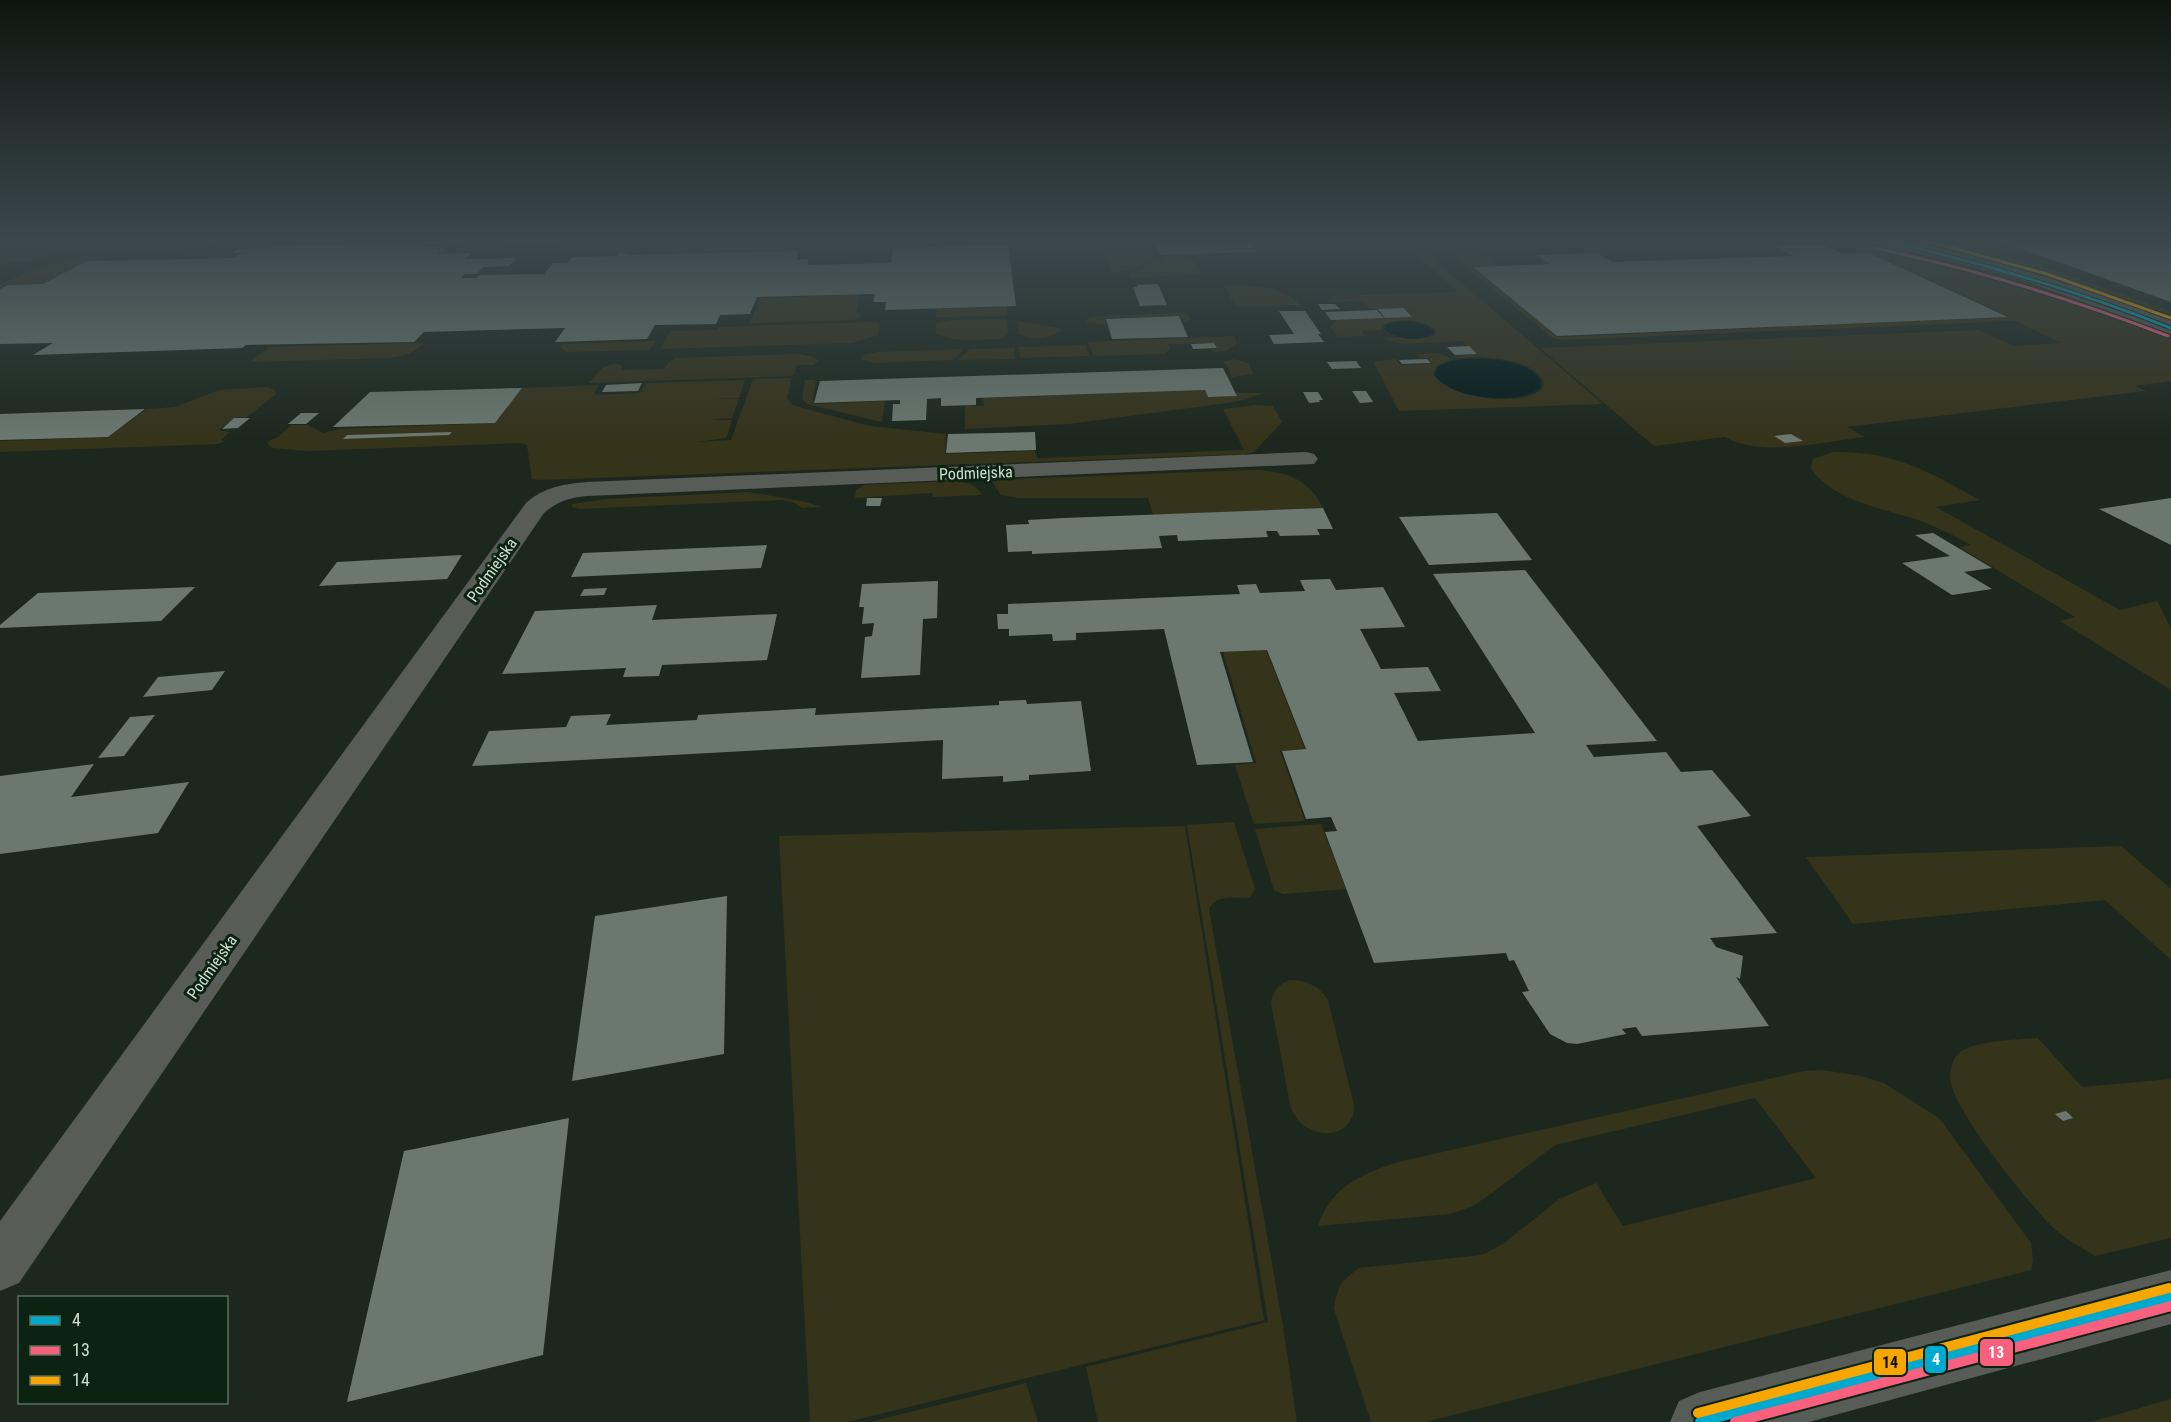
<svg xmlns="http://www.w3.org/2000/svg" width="2171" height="1422" font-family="'Roboto Condensed',sans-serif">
<rect width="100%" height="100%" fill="#1c281e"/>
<!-- green -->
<g fill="#36331b">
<path d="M0,239H328L219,241C198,253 166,252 142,253L151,247H136L125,253L45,255L32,261L0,264V256L10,251H0Z"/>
<path d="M447,239L474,240L459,243L365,245L370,241Z"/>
<path d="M490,239H697L507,244Z"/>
<path d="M1399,239H1410L1603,404L1399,411L1375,365V361L1396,359L1401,365L1432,364L1428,358H1421L1417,354L1437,353L1454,359L1436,366L1433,374C1446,397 1533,412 1544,384C1539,362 1498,358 1480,357C1470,357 1460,360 1451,356L1478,354L1462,341L1403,344L1383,339C1400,334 1417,343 1435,335L1436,330C1422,319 1399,318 1383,325L1381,330L1362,331L1365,336L1338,337L1330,327L1337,320L1413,317L1405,308L1370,309C1359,296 1344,303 1329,303L1326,298H1332L1331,296L1458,292Z"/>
<path d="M1826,239H1862L2006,273L2171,332V381L2135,386L2146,391L1847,427L1865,437C1827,441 1759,458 1725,437L1654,446L1540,348L1979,330L2013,346L2061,343L2015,321L1561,340L1551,337L1454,257C1470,248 1486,256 1499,266L1472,267L1558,337L2011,317L1870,253H1861Z"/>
<path d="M1906,239H1934L2035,264L2171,311V321L2056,279Z"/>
<path d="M1100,240L1121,242L1124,250L1150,249L1154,259L1132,270L1111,273Z"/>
<path d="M734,242L752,244L761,249L668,252L561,250L568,246Z"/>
<path d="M240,254L233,257L132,260L168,255Z"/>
<path d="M1163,257H1182V259L1195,261L1202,274L1131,278L1127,275L1156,260H1164Z"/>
<path d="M100,258L108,259L87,261L43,284H8L0,288V285C39,266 56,259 100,258Z"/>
<path d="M1224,286C1251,286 1282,284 1301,306L1236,307Z"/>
<path d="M860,295L856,312L862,316L854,320L750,323L760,298Z"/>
<path d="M1007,307V315L1004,316L936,317L937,309Z"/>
<path d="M1176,313L1186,314L1192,319L1185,323L1181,316L1105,318L1106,325L1085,322L1089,318L1099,316Z"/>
<path d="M1007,319L1008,334L1002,339C980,339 956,344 936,333V323L951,320Z"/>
<path d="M1018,321L1059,328L1061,330C1050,339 1032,341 1019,334Z"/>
<path d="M872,322L880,323L878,335L852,343L660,349L670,331L717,330L718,327Z"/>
<path d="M1234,336L1237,344L1226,351L1214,352L1211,349H1218L1214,343L1168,344L1170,349L1164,354L1097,356L1093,355L1088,342Z"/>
<path d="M656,341L649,350L566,352L560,347L561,344Z"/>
<path d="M420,343L424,344L409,354L390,358L250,362L269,347Z"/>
<path d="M1086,345L1089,356L1020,358L1019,347Z"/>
<path d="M1014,348L1015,359L958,360L970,349Z"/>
<path d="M963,349L953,360L872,363L861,359L863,355L877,352Z"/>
<path d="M798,354L814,357L819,361L813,365H797L794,375L790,376L589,383L602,368L615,363L622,366L621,370L664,369L669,362L676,358Z"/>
<path d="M1234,359L1248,363L1254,374L1232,377L1226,364L1222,362Z"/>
<path d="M792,378L787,398L792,405L870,426L946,434L945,454L1035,451L1037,458L1244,450L1223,409L1255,405L1273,406L1282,422L1254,452L1245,454L539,480L532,479L527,445L520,443L307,451L273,448L268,444L269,441L278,437L291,425H308L323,433L340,429L494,423L522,388L599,385L594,393L598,395L639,393L647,383L745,380L739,398L715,399H739L732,418L707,420H732L726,438L697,442L731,440L753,379Z"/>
<path d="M805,380H816L812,404L885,401L882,422L807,404L802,399Z"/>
<path d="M267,387L275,390L276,394L247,417L234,418L219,430L230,432L221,440L224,441L219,444L0,452V441L108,437L147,409L175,407L219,390Z"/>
<path d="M1204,390L1208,397L1237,396L1236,393H1265L1235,402L1069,424L965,429V406H984L983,398Z"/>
<path d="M1833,452C1895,451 1927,471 1980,500L1936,507L2120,610L2157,601L2171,629V690L2060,621L2075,617L1959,547L1971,545C1955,536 1939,528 1921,521C1884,508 1837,503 1811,469L1813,459Z"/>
<path d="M1248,470C1280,470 1308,476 1323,508L1153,515L1148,498H1018L1001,495L991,480Z"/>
<path d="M956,481C967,482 977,485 982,495L933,497L932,493L855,498L856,490L864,485Z"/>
<path d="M748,492L802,501L823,507L802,508L795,503L783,500L580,509L572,507V504L606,499Z"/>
<path d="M1266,650L1305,749L1280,751L1305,821L1254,824L1235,765L1256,763L1223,652Z"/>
<path d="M1234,822L1255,889L1250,898C1236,898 1216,894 1209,909L1283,1326L1297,1422H1098L1086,1367L1268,1322L1187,825Z"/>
<path d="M1321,824L1346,889L1283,894L1274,890L1255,829Z"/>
<path d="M1185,826L1264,1320L847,1422H810L779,836Z"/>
<path d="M2121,846L2171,889V960L2105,900L1853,924L1806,857Z"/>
<path d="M1289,980C1306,980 1318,985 1328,1000L1354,1106C1354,1134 1322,1141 1302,1124C1298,1120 1294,1114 1291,1109L1271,1003C1273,991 1278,985 1289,980Z"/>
<path d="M2038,1038L2082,1087L2171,1079V1238L2095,1256C2083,1248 2068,1241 2057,1231C2032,1209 1958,1115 1951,1084C1949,1073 1951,1062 1958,1054C1972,1040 2019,1040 2038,1038Z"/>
<path d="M1823,1070L1861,1076L1884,1083L1939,1118L2031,1243L2033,1260L2031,1270L1425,1422H1371L1334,1309C1337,1287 1341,1281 1359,1268L1482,1255L1503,1244L1559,1199L1596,1183L1623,1226L1816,1178L1755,1098L1555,1145L1492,1193L1473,1206L1450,1214L1318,1226C1332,1186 1360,1175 1398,1162L1804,1071Z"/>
<path d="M1026,1383L1038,1422H870Z"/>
<path d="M2171,1399V1422H2091Z"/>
</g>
<!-- water -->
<g fill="#061c1c">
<path d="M1411,321L1428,326L1435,332C1423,343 1396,340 1384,329L1385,325L1393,322Z"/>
<path d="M1465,359C1489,358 1525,359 1541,380L1540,388C1519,405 1450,400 1435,375L1437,367L1448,362Z"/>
</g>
<!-- building -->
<g fill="#6b7870">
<path d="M1153,239H1247L1257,252L1160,255Z"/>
<path d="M1994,239H2171V302Z"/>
<path d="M369,241L364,245L429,243L424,247H445L437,254L472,253L465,259L517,258L509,266L484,267L476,274H465L461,278H476L479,275L544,274L553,263H567L572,257L617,256L619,253H627L625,255L799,251L796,260L809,259L807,265L891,263L893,248L1008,245L1016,306L885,310L886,302H873L875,294L757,297L750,314L720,315L716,324L655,325L647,339L555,342L565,328L424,332L414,342L246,345L242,348L33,355L53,343L0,344V289L8,285L43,284L87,261L234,258L242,253H232L239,249L250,247L342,245L348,242Z"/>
<path d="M1824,245L1843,254L1869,253L2008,317L1557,336L1473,267L1550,264L1537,255L1597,253L1612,262L1794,256L1775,246Z"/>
<path d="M1158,284L1167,305L1140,306L1133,287H1138L1137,285Z"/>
<path d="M1318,304H1335L1340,309L1322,310Z"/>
<path d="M1404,308L1412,317L1385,318L1378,309Z"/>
<path d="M1377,310L1384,318L1331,320L1325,312Z"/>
<path d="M1279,311H1305L1321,334H1318L1324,342L1274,344L1269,335L1294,334Z"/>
<path d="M1179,316L1188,337L1112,339L1106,319Z"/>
<path d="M1214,343L1217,348L1193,349L1191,344Z"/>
<path d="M1469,346L1477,354L1455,355L1447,347Z"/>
<path d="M1427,359L1431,363L1402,364L1399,360Z"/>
<path d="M1356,361L1361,368L1332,369L1327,362Z"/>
<path d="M1223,368L1237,396L1208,397L1205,390L976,398V405L941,406V398L927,399L926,420L892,421L893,404H900V400L814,403L820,381Z"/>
<path d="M642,383L638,391L602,392L606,385Z"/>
<path d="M522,388L495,423L333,427L370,392Z"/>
<path d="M1352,391H1366L1373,402L1360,403Z"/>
<path d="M1303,392H1318L1323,400H1319L1320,402L1309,403Z"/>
<path d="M145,409L108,437L0,440V414Z"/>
<path d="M301,413H319L306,424H288Z"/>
<path d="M234,418H250L238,428L222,429Z"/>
<path d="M452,432L449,435L343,439L347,435Z"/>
<path d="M1035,432L1036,450L946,453L948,434Z"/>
<path d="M1791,434L1803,441L1785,443L1774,436Z"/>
<path d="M867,498H882L880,506H866Z"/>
<path d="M2171,498V545L2099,509Z"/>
<path d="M1323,508L1333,529H1317L1320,535L1280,536L1277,531H1266L1268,537L1178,541L1177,535L1159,536L1162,548L1032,554V551L1008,552L1006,525L1029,524L1028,520L1064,518Z"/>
<path d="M1497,513L1532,560L1429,565L1399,517Z"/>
<path d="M1933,533L1992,568L1964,572L1992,589L1952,595L1902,563L1950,556L1915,535Z"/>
<path d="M767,545L761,568L571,577L583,553Z"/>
<path d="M462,555L447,579L319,586L337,562Z"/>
<path d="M1525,570L1657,741L1586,745L1594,757L1666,752L1681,772L1712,770L1751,816L1697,826L1777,933L1710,938L1716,947L1743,956L1740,979L1736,977L1769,1026L1642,1036L1636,1027L1622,1029L1626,1034L1577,1044L1567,1043L1550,1034L1522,992L1529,991L1514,960L1509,961L1506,953L1374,963L1325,832L1337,831L1331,817L1306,819L1282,751L1306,749L1267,650L1220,652L1253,762L1197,765L1164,629L1076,633V640L1053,641L1052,634L1009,636V629H998L997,614H1008V604L1240,594L1237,585L1256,584L1260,593L1305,591L1300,580L1330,579L1336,590L1383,587L1405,627L1360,629L1381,669L1428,667L1441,691L1394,693L1418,741L1535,733L1433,574Z"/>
<path d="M938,581L937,618L923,619L920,675L861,678L865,637L872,636L874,623L862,624L864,607H859L862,584Z"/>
<path d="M195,587L161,621L0,628V625L38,593Z"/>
<path d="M607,588L604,595L580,596L584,589Z"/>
<path d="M657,605L652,620L777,614L767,660L662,665L659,676L623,677L626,668L502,674L535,611Z"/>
<path d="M225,671L212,690L143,697L158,677Z"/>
<path d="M1026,700L1027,704L1081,701L1091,771L1029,775V780L1003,782V776L942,779L943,740L472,766L489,731L566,727L571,716L611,714L606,725L697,720L698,715L816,708L815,715L999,705V701Z"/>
<path d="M155,715L124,756L98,758L130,717Z"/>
<path d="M94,764L71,797L189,782L158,833L0,854V776Z"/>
<path d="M727,896L724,1054L572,1081L595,916Z"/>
<path d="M2066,1111L2073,1118L2063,1121L2055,1114Z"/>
<path d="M569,1118L543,1355L347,1402L404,1151Z"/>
</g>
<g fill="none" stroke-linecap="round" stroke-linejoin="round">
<!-- street -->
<g fill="#585c56" fill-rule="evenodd">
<path d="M1868,239H1899L1914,242C2002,262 2087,288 2171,321V334L2020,279L1949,260L1870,242Z"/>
<path d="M1306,452L1314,454L1318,459L1314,464L587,496C569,498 558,501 544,513L19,1283L0,1291V1221L526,503C544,487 564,484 587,482Z"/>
<path d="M2171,1270V1324L1809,1422H1670L1679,1401L1700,1392Z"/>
</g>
<defs>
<path id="bus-1-far1" d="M1876,239C1977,261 2075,290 2171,328"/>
<path id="bus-1" d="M1700,1422L2171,1297"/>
<path id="bus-2-far1" d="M1874,248C1975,269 2072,299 2168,336"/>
<path id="bus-2" d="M1735,1422L2171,1306"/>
<path id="bus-3-far1" d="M1920,239L2047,274L2171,318"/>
<path id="bus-3" d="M1698,1413L2169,1288"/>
</defs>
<!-- bus-1-far1 casing -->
<use href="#bus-1-far1" stroke="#0d2312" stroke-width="5"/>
<!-- bus-1 casing -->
<use href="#bus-1" stroke="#0d2312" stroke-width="14"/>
<!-- bus-2-far1 casing -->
<use href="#bus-2-far1" stroke="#0d2312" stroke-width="5"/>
<!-- bus-2 casing -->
<use href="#bus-2" stroke="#0d2312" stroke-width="14"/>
<!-- bus-3-far1 casing -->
<use href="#bus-3-far1" stroke="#0d2312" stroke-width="5"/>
<!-- bus-3 casing -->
<use href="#bus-3" stroke="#0d2312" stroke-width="14"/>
<!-- bus-1-far1 -->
<use href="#bus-1-far1" stroke="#00a9ce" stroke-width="3"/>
<!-- bus-1 -->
<use href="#bus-1" stroke="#00a9ce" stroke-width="10"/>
<!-- bus-2-far1 -->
<use href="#bus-2-far1" stroke="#f8607d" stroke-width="3"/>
<!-- bus-2 -->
<use href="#bus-2" stroke="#f8607d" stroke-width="10"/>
<!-- bus-3-far1 -->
<use href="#bus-3-far1" stroke="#f7a600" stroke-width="3"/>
<!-- bus-3 -->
<use href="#bus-3" stroke="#f7a600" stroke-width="10"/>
</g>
<!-- sky -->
<linearGradient id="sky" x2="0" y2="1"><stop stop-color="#0f1610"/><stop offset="0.55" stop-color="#3a484c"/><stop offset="1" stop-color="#3a484c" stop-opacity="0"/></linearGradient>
<rect width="2171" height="438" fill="url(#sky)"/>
<g text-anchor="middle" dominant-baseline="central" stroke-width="6" stroke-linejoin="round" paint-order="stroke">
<!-- street labels -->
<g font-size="16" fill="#d0ded2" stroke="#0d2312">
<text transform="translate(976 473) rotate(-2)">Podmiejska</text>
<text transform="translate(492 570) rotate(-55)">Podmiejska</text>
<text transform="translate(212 967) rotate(-55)">Podmiejska</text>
</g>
</g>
<g stroke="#0d2312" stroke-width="2">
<rect x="1979" y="1338" width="35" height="29" rx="6" fill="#f8607d"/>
<rect x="1924" y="1345" width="23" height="29" rx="6" fill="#00a9ce"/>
<rect x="1873" y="1348" width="34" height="28" rx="6" fill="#f7a600"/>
</g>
<g font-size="16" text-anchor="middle" font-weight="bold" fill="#fff">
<text x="1996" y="1358">13</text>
<text x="1936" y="1365">4</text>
</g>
<g font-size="16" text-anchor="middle" font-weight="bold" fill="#111">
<text x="1890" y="1368">14</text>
</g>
<!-- legend -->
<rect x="18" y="1296" width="210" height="108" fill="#0d2312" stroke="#5b6e5f" stroke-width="1.5"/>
<rect x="30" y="1316" width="30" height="9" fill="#00a9ce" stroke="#5b6e5f" stroke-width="1.5"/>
<text x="72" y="1326" font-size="18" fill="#d0ded2">4</text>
<rect x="30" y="1346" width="30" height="9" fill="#f8607d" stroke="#5b6e5f" stroke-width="1.5"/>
<text x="72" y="1356" font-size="18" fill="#d0ded2">13</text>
<rect x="30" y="1376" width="30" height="9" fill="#f7a600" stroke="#5b6e5f" stroke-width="1.5"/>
<text x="72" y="1386" font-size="18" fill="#d0ded2">14</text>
</svg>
